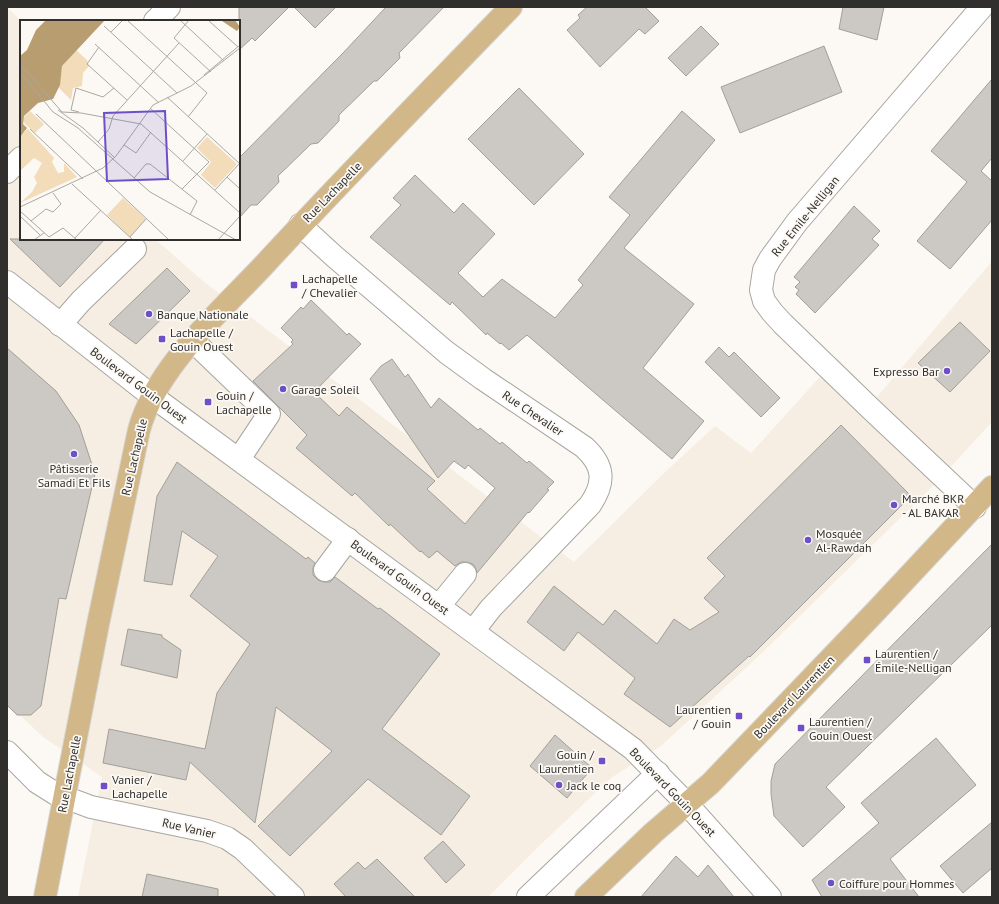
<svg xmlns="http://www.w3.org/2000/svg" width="999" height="904" font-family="'PT Sans',sans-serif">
<rect width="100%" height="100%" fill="#fcf9f4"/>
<!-- built -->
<path fill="#f6eee2" d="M7,7L21,21V239H155L203,281L574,562L665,472L715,426L751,453L837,358L876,398L992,261V422L932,487L761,654L661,746L611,778L536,849L488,897H78L102,777L43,737L7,703Z"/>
<!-- building -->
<g fill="#ccc9c4" stroke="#a29f9a">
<path d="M239,7H289L255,41L252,38L239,50Z"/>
<path d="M294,7H336L315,28Z"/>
<path d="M386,7H444L399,53L400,58L377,81H374L339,115V121L318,143L311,144L278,176L279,182L257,205H251L239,218V158L343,53Z"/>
<path d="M587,7H645L659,21L645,34L639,29L600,67L567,30L580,18L578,15Z"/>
<path d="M843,7H884L877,40L839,29Z"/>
<path d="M701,26L719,44L686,76L668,58Z"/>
<path d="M824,46L842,92L740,133L721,87Z"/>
<path d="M992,79V158L981,171L992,181V220L950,269L917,241L967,182L931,151Z"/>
<path d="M519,88L584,154L534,205L468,139Z"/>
<path d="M682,111L715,140L624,248L694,304L643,368L704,421L672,459L527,335L509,350L501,343L500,344L487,333L486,335L452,302L450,305L370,237L401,205L393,198L415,175L454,213L463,203L495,234L458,273L483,297L502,279L555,318L583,285L578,280L630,215L609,197Z"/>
<path d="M854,206L880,231L872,239L879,245L815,313L796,294L799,290L795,287L800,282L794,277Z"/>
<path d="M10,239H105L60,287Z"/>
<path d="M167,268L190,291L136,344L109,324Z"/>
<path d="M311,300L347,335L349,333L361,344L314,392L339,416L347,407L435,481L427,489L465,524L495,488L468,465L465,469L454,461L438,478L370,379L381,366L392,359L405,377L408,374L431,408L439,398L478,430L480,428L500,444L502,442L527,463L529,461L554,482L547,489L549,490L529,513L528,512L477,573L476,569L473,564L467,562H461L455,566L437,551L429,558L421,551L420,552L390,524L389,526L355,493L352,496L296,448L307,435L253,381L293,344L291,342L293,340L281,328L301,307L303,309Z"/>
<path d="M960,322L990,351L950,392L918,363Z"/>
<path d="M719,347L729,357L734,352L780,398L761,417L705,362Z"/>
<path d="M7,348L56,391L79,425L95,474L66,599L59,598L41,706L31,715H17L7,705Z"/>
<path d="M841,425L911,496L750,657L749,656L670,727L624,694L635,678L578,632L564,651L527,622L554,586L603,625L615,610L657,644L674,619L690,630L719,612L704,598L725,576L707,558Z"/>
<path d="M177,462L306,559L308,557L315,563L313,568V575L318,580L324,582H330L335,577L378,609L380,608L440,654L382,729L470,796L441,835L368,779L290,856L258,826L332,751L276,707L255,823L190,762L186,780L103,763L109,729L205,749L217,693L250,644L190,596L218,556L182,531L172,585L144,581L157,496Z"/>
<path d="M992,544V625L826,787L845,807L803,847L774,816L771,794V781L775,764Z"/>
<path d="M128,629L162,635V637L181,650L177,678L121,665Z"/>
<path d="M555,735L592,768L567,798L530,766Z"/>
<path d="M936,738L976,785L890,859L919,897H822L812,880L879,823L861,803Z"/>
<path d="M992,822V868L963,893L940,866Z"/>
<path d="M443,841L465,865L446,883L424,858Z"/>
<path d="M676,856L698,877L708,865L734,897H641Z"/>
<path d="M377,859L415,897H346L334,884L358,862L365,869Z"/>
<path d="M147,874L218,889V897H142Z"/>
</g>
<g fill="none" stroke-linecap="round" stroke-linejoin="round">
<defs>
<g id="minor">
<path d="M155,21L169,7"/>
<path d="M7,172L21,158"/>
<path d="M300,225L335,257L446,352L483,379L584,447C605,466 605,483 590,505L491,608L473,631"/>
<path d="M7,282L152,396L633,749L687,804L770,897"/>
<path d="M60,325L81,301L135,249"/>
<path d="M193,341L269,414L239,459"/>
<path d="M975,507L871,409L783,324L772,312L764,301L761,290L764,270L770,259L797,222L982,7"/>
<path d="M325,570L348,539"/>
<path d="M439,606L465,574"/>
<path d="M7,752L37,782L56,794L91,807L207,831L227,838L243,849L293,897"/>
<path d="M528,897L658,773"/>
</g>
<g id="major">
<path d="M45,897L98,624L139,430C156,367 220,312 264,265C345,177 428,93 511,7"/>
<path d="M586,897L653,833L711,783L877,610L992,487"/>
</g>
</defs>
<!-- minor casing -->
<use href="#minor" stroke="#a8a6a1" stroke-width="24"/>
<!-- major casing -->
<use href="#major" stroke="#d6d5d5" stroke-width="24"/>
<!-- minor -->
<use href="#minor" stroke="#fff" stroke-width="22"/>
<!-- major -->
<use href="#major" stroke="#d2b888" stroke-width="22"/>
</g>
<!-- markers -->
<g fill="#6e4fc8" stroke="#fcf9f4" stroke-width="1.5">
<rect x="290" y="281" width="8" height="8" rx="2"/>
<circle cx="149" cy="314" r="4"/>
<rect x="158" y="335" width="8" height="8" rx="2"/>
<circle cx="947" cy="371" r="4"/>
<circle cx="283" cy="389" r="4"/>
<rect x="204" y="398" width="8" height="8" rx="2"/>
<circle cx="74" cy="454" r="4"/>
<circle cx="894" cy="505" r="4"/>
<circle cx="808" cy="540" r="4"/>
<rect x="863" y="656" width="8" height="8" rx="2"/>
<rect x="735" y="712" width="8" height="8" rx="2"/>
<rect x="797" y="724" width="8" height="8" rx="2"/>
<rect x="598" y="757" width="8" height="8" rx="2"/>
<circle cx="559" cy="785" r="4"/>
<rect x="100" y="782" width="8" height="8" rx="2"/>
<circle cx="831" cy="883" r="4"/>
</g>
<g text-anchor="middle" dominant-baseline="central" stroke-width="3.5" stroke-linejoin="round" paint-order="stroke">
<!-- street labels -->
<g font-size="12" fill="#302f2d" stroke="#fcf9f4">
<text transform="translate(332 192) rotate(-46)">Rue Lachapelle</text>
<text transform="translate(805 216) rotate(-51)">Rue Emile-Nelligan</text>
<text transform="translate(139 385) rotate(37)">Boulevard Gouin Ouest</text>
<text transform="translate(533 413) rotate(34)">Rue Chevalier</text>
<text transform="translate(134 457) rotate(-77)">Rue Lachapelle</text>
<text transform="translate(400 577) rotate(36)">Boulevard Gouin Ouest</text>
<text transform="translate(794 697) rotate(-46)">Boulevard Laurentien</text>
<text transform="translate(69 774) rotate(-79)">Rue Lachapelle</text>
<text transform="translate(673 792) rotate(46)">Boulevard Gouin Ouest</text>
<text transform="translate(189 828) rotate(13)">Rue Vanier</text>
</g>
<!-- poi labels -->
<g font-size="12" fill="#302f2d" stroke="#fcf9f4" text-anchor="start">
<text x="302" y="278">Lachapelle<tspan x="302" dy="14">/ Chevalier</tspan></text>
<text x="157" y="314">Banque Nationale</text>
<text x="170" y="332">Lachapelle /<tspan x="170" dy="14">Gouin Ouest</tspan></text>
<text x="939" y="371" text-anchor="end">Expresso Bar</text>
<text x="291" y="389">Garage Soleil</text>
<text x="216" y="395">Gouin /<tspan x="216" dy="14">Lachapelle</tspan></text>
<text x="74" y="468" text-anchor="middle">Pâtisserie<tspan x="74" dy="14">Samadi Et Fils</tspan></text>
<text x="902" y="498">Marché BKR<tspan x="902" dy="14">- AL BAKAR</tspan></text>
<text x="816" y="533">Mosquée<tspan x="816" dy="14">Al-Rawdah</tspan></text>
<text x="875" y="653">Laurentien /<tspan x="875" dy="14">Émile-Nelligan</tspan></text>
<text x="731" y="709" text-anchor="end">Laurentien<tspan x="731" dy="14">/ Gouin</tspan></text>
<text x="809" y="721">Laurentien /<tspan x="809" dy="14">Gouin Ouest</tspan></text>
<text x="594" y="754" text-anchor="end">Gouin /<tspan x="594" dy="14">Laurentien</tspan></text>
<text x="112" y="779">Vanier /<tspan x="112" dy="14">Lachapelle</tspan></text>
<text x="567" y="785">Jack le coq</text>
<text x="839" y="883">Coiffure pour Hommes</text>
</g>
</g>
<!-- overview -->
<g transform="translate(20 20)">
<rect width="220" height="220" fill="#fcf9f4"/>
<path d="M56,30L67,40L69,46L63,53L62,66L53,68L51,80L39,68L42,46ZM10,91L24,104L15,113L3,102L4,97ZM8,109L34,138L32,142L38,153L44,152V143L57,157L0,183L12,172L17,163L14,157L22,143L14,138L1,150L0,155V116ZM187,117L217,144L195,168L181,155L191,142L177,128ZM103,178L126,199L110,217L87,195Z" fill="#f2dcb9"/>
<path d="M26,0H85L42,46L40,65L33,79L18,83L4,96L3,104L7,108L0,117V36L7,30L16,10ZM215,0L220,7L217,11L202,1Z" fill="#b79d70"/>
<path fill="none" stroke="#aaa8a4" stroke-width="1" d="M107,0L187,73L168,97M160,0L204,41M169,0L154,18L191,52M188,0L218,27M84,6L157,73M91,12L103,0M75,24L138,82M79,27L67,44L107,80M0,44L42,92L61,93L121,104L220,193M0,52L33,92L58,108L130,172L216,220M184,55L220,25M147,77L220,144M130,88L189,142L162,169M38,90L63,108L95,138M59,92L51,90L56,68L83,77L94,68M16,94L149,220M10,109L63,159M78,122L89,109L93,96L159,23M104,125L116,133L131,112M163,141L187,114M207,157L220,169M114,158L126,144H130L177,181L170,195M52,164L113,220M195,170L219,144M0,187L83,148L96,136L133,85L171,66L220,28M0,191L29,217L43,208L57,220M0,196L20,215M11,201L26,189L33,192L41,184L33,173M110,217L126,199M55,218L81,190M14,220L24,213M198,220L220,196"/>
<path fill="#6e4fc8" fill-opacity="0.15" stroke="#6e4fc8" stroke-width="2" d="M145,91L148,159L87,161L84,93Z"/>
<rect width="220" height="220" fill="none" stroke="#302f2d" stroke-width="2"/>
</g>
<!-- border -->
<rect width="999" height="904" fill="none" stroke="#302f2d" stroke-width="16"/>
</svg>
